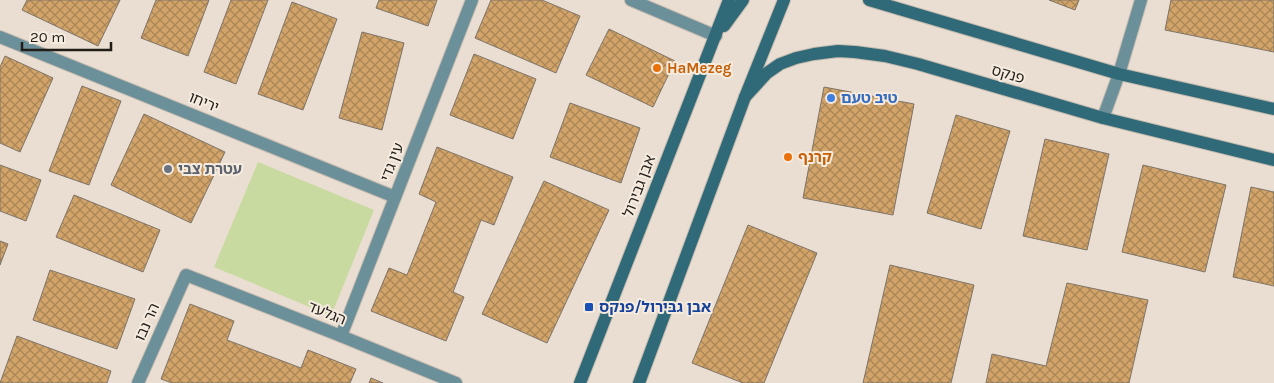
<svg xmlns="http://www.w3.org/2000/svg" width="1274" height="383" font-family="Karla,'Noto Sans Hebrew',sans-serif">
<defs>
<pattern id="building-cross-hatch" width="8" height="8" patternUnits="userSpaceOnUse" patternTransform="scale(1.25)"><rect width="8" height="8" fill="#d2a46a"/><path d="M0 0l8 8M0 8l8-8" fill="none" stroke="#aa8556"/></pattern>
</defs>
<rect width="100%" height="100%" fill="#e9ded1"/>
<!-- garden -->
<path fill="#c9daa1" d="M258,162L374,210L331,316L214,267Z"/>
<!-- building -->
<g fill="url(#building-cross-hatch)" stroke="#7e7469">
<path d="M27,0H120L98,46L22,10Z"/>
<path d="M156,0H209L188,56L141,38Z"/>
<path d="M231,0H268L236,84L204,72Z"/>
<path d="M379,0H437L428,26L376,8Z"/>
<path d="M491,0H542L580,16L556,73L475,38Z"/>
<path d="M1049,0H1079L1075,10Z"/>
<path d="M1171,0H1274V52L1165,30Z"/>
<path d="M292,2L337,19L303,110L258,94Z"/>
<path d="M609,29L675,61L653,107L586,75Z"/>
<path d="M362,32L404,43L382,130L339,118Z"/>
<path d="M474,54L536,79L513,139L450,115Z"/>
<path d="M5,56L53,78L20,152L0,143V67Z"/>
<path d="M82,86L121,101L89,185L49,171Z"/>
<path d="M824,87L914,104L893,215L803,198Z"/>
<path d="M570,103L640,128L621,183L550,157Z"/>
<path d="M144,114L225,152L191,223L111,185Z"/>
<path d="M956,115L1010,131L981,229L927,213Z"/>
<path d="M1045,139L1109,154L1087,250L1023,236Z"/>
<path d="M437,147L513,177L494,225L481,220L453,292L464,297L446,341L371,311L389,268L407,275L436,202L419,194Z"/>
<path d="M0,165L41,180L26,221L0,211Z"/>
<path d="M1143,165L1226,185L1205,272L1122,252Z"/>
<path d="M544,181L609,210L547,343L482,314Z"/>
<path d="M1251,187L1274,192V286L1233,277Z"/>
<path d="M74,195L160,230L143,272L56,237Z"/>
<path d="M748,225L817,253L764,383H743L692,363Z"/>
<path d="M0,241L8,244L0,265Z"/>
<path d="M890,265L974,285L951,383H863Z"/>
<path d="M50,270L135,299L117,349L33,320Z"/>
<path d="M1067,283L1148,300L1129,383H986L992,354L1046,366Z"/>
<path d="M190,304L234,321L227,340L301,368L308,350L356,369L350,383H172L161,379Z"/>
<path d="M17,336L111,371L107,383H0Z"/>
<path d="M371,378L383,383H369Z"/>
</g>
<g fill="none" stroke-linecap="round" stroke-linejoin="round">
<defs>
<g id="street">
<path d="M631,0L716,36"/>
<path d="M0,37L395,197"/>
<path d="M1103,118L1119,74L1141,0"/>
<path d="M341,336L472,0"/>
<path d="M138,383L186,275L341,336L456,383"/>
</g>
<g id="secondary">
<path d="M869,0L1119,74L1274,109"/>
<path d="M724,26L743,0"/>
<path d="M745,97L767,73L780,64L796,58L814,54L838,51L855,52L885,56L918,64L1103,118L1274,160"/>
<path d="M580,383L729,0"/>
<path d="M639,383L745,97L784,0"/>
</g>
</defs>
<!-- street casing -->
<use href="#street" stroke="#c5bbb0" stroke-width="14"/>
<!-- secondary casing -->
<use href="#secondary" stroke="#c5bbb0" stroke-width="14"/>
<!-- street -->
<use href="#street" stroke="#6c9099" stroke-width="12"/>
<!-- secondary -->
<use href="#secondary" stroke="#306977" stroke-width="12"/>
</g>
<!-- markers -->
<g fill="#e8710a" stroke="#f6ebdf" stroke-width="2">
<circle cx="657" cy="68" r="5"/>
<circle cx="788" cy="157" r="5"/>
</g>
<circle fill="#3f7fe0" stroke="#f6ebdf" stroke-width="2" cx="831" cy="98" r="5"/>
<circle fill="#6b7280" stroke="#f6ebdf" stroke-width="2" cx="168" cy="169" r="5"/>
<rect fill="#1a4fb4" stroke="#f6ebdf" stroke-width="2" x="584" y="302" width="10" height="10" rx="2.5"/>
<g text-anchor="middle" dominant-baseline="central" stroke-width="4" stroke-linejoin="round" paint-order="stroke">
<!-- food labels -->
<g font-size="15" font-weight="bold" fill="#c56008" stroke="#f6ebdf" text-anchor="start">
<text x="667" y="68">HaMezeg</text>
<text x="798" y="157">קרנף</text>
</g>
<!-- street labels -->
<g font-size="15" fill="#211d18" stroke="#f6ebdf">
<text transform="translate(1008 74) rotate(16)">פנקס</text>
<text transform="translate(204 102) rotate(22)">יריחו</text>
<text transform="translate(392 162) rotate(-69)">עין גדי</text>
<text transform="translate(639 186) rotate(-69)">אבן גבירול</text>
<text transform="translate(327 313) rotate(22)">הגלעד</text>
<text transform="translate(147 322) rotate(-66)">הר נבו</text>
</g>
<!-- shop labels -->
<g font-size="15" font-weight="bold" fill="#366cbe" stroke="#f6ebdf" text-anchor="start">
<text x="841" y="98">טיב טעם</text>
</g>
<!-- worship labels -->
<g font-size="15" font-weight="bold" fill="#5b616d" stroke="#f6ebdf" text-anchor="start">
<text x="178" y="169">עטרת צבי</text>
</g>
<!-- transit labels -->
<g font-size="15" font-weight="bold" fill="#164399" stroke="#f6ebdf" text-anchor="start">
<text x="599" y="307">אבן גבירול/פנקס</text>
</g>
</g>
<!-- scale -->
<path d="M22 42v8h89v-8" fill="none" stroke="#211d18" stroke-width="2.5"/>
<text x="30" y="42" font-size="15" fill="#211d18" stroke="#f6ebdf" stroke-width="4" paint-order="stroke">20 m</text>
</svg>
